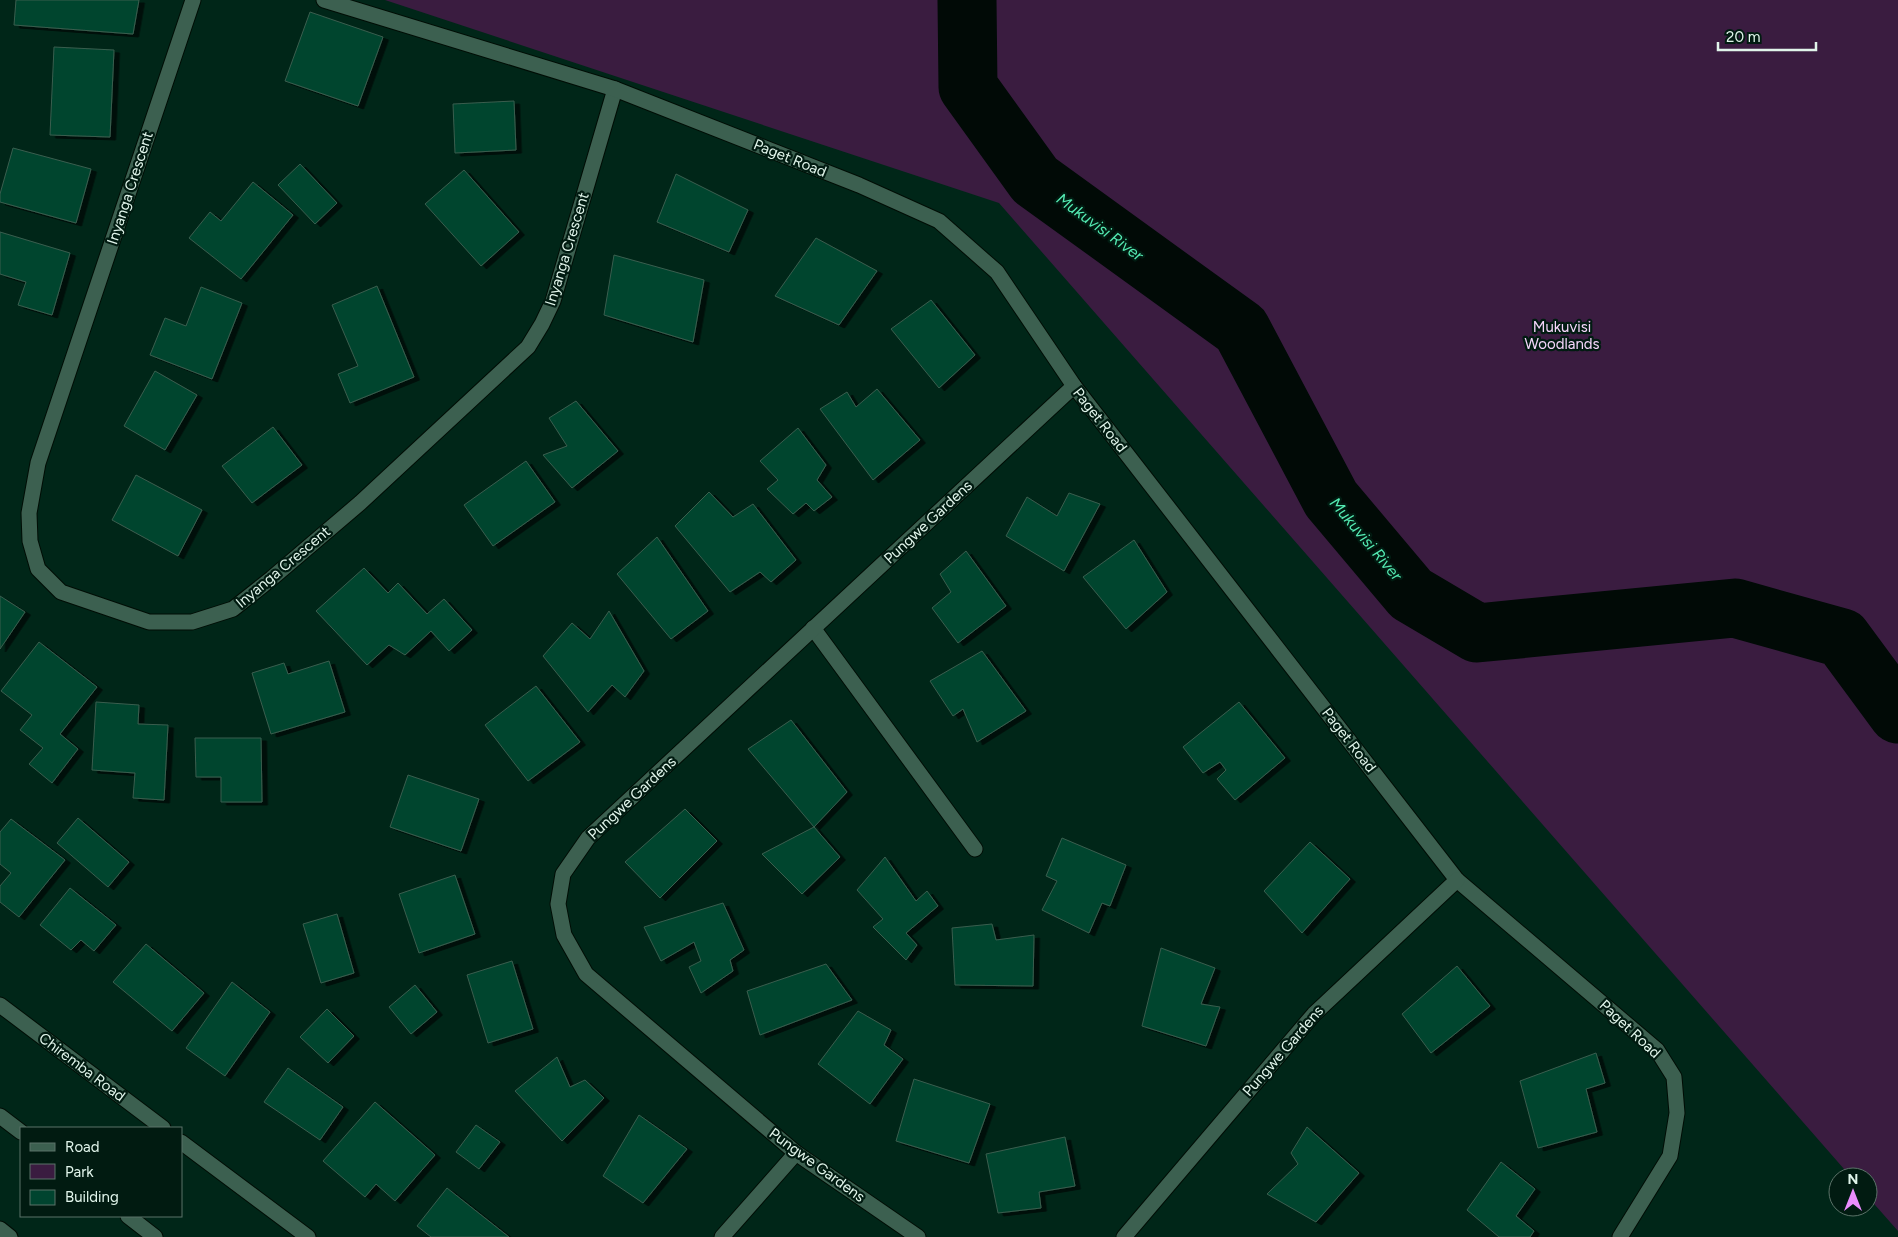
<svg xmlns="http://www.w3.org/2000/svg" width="1898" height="1237" font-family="Figtree,sans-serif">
<defs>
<filter id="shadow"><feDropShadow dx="5.5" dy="3" stdDeviation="0" flood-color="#0009"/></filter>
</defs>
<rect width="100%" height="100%" fill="#002618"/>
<!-- green -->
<path fill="#3a1c40" d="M385,0H1898V1231L1868,1197V1177H1851L999,203Z"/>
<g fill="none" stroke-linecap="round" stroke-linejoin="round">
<!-- river -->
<path stroke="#010a06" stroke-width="59" d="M967,0L968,87L1035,180L1241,329L1331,499L1411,594L1477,633L1735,608L1842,638L1898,714"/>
</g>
<!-- building -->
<g fill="#00442f" stroke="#3a5e4e" filter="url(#shadow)">
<path d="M16,0H139L133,34L14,25Z"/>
<path d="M310,12L383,37L358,106L285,81Z"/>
<path d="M54,47L114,50L110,137L50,135Z"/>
<path d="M514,101L516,150L455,153L453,104Z"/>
<path d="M13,148L91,169L76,223L0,202V194Z"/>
<path d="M300,164L337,203L315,224L278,185Z"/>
<path d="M464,170L519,232L481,266L425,204Z"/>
<path d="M676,174L748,210L729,252L657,222Z"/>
<path d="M253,182L293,215L241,279L189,238L210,212L221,221Z"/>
<path d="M0,232L70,253L52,315L18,305L26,282L0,274Z"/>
<path d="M816,238L877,271L839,325L775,296Z"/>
<path d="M614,255L704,280L693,342L604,315Z"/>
<path d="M377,286L414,377L350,403L338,374L358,366L332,305Z"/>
<path d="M201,287L242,303L212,379L150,355L165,318L186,326Z"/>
<path d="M931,300L975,355L939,388L891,329Z"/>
<path d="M155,371L197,395L165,450L124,426Z"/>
<path d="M877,389L920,440L873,480L820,409L847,392L856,407Z"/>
<path d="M576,401L618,451L572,488L543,455L567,446L549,418Z"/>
<path d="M273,427L302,465L252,503L222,466Z"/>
<path d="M798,428L826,465L817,480L832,497L814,511L806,503L793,514L767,489L778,480L760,461Z"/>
<path d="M526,461L555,502L493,546L464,505Z"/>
<path d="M136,475L202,510L178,556L112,520Z"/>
<path d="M709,492L733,517L753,504L796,560L771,582L760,572L730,592L675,526Z"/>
<path d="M1069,493L1100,504L1064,571L1006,536L1027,497L1057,516Z"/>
<path d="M657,537L708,611L671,639L617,574Z"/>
<path d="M1134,540L1167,592L1126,629L1083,577Z"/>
<path d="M966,551L1006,606L958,643L932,608L951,592L940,574Z"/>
<path d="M364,568L388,593L398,583L427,614L444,599L472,630L449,651L431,631L405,655L389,645L367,665L316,611Z"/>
<path d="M0,596L25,612L0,649Z"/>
<path d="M609,611L644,671L625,697L612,685L588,712L543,656L572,623L590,639Z"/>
<path d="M39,642L97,687L60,734L78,749L52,783L29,764L43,748L20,730L32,715L1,691Z"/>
<path d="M982,651L1026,711L977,742L963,709L953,716L930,681Z"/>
<path d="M329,661L345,712L271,734L252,673L284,663L288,674Z"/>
<path d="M536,686L580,742L528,781L485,725Z"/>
<path d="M96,702L139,705L138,724L168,725L164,800L133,798L135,773L92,770Z"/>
<path d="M1239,702L1285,758L1235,800L1217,779L1226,770L1220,762L1203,773L1183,747Z"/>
<path d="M791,720L847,792L814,827L748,749Z"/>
<path d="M195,738H261L262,802H221V777H196Z"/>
<path d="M408,775L479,799L461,851L390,827Z"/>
<path d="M685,809L717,841L660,898L625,862Z"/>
<path d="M78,818L129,862L108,887L57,843Z"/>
<path d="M11,819L65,860L19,917L0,902V886L11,873L0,864V832Z"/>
<path d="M814,827L840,857L802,894L762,854Z"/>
<path d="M1062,838L1126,865L1110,906L1102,903L1089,933L1042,910L1057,881L1046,876Z"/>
<path d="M1310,842L1350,879L1302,933L1264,891Z"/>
<path d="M885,857L916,901L927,891L938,906L906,933L917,945L906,960L873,927L883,919L857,890Z"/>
<path d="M455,875L475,934L419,953L399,894Z"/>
<path d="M70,888L116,925L94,951L81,940L71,950L40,925Z"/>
<path d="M723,903L744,950L730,960L733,971L701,993L689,967L701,961L694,942L661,961L644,927Z"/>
<path d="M337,914L354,973L321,983L303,924Z"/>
<path d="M992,924L996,940L1034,935L1033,986L955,985L952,928Z"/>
<path d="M146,944L204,993L172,1031L113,982Z"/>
<path d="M1161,948L1215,968L1201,1004L1220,1007L1206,1046L1142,1026Z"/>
<path d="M512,961L533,1029L488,1043L467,975Z"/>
<path d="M826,964L852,1000L760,1035L747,991Z"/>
<path d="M1457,966L1490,1006L1431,1053L1402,1014Z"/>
<path d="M232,982L270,1012L225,1076L186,1048Z"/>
<path d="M415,985L437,1012L411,1034L389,1007Z"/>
<path d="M327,1009L354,1036L328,1063L300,1037Z"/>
<path d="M858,1011L891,1030L884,1045L903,1059L870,1104L818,1064Z"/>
<path d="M1596,1053L1605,1083L1586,1089L1597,1132L1538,1148L1520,1081Z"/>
<path d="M557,1057L570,1087L585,1080L604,1098L562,1141L515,1091Z"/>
<path d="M288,1068L343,1107L320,1140L264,1102Z"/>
<path d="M914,1079L990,1104L969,1163L896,1141Z"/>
<path d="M375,1102L435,1155L395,1201L376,1184L365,1197L323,1161Z"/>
<path d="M639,1115L687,1149L643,1203L603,1176Z"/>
<path d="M476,1125L500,1142L479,1169L456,1152Z"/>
<path d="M1307,1127L1359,1173L1316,1222L1267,1194L1298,1164L1291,1153Z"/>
<path d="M1065,1137L1075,1186L1039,1192L1041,1208L998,1213L986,1154Z"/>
<path d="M1501,1162L1535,1189L1516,1216L1534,1231L1530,1237H1499L1467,1210Z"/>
<path d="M447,1188L509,1237H431L417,1226Z"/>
</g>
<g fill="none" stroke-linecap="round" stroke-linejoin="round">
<defs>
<g id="street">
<path d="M193,0L38,463L29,513L30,541L38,569L61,592L149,622H192L233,609L272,578L360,503L528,347L542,324L553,301L615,89"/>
<path d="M324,0L615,89L859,185L939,221L997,272L1074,386L1457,880L1657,1050L1674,1077L1677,1113L1670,1156L1620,1237"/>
<path d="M813,628L975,849"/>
<path d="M0,1005L163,1128"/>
<path d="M181,1142L308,1237"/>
<path d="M0,1229L10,1237"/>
<path d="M722,1237L796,1153"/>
<path d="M918,1237L796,1153L586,974L564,935L558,904L563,874L588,838L1074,386"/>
<path d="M1124,1237L1314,1014L1457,880"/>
</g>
<g id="secondary">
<path d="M0,1116L21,1132"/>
<path d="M128,1216L155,1237"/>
</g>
</defs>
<!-- street casing -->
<use href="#street" stroke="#000d05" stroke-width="17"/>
<!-- secondary casing -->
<use href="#secondary" stroke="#000d05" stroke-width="17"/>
<!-- street -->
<use href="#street" stroke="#3c6050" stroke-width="15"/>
<!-- secondary -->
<use href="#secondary" stroke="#3c6050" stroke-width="15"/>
</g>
<g text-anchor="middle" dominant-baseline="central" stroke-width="4.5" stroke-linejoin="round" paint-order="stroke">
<!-- street labels -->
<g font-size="15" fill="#e1f5eb" stroke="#011b11">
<text transform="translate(790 158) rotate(22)">Paget Road</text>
<text transform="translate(130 188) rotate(-72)">Inyanga Crescent</text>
<text transform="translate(567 249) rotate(-73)">Inyanga Crescent</text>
<text transform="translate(1100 420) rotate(52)">Paget Road</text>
<text transform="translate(928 522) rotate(-43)">Pungwe Gardens</text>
<text transform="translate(283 567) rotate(-40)">Inyanga Crescent</text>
<text transform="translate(1349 740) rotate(52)">Paget Road</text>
<text transform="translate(632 798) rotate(-43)">Pungwe Gardens</text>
<text transform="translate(1630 1029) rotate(43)">Paget Road</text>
<text transform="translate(1283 1051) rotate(-49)">Pungwe Gardens</text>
<text transform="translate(82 1067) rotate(37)">Chiremba Road</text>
<text transform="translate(817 1165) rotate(36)">Pungwe Gardens</text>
</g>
<!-- park labels -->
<g font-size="15" fill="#f5d6fb" stroke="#011b11">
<text x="1562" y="327">Mukuvisi<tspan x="1562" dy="17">Woodlands</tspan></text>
</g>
<!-- water labels -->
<g font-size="16" font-style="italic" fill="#54eab2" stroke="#011b11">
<text transform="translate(1100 227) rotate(36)">Mukuvisi River</text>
<text transform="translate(1366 539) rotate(50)">Mukuvisi River</text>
</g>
</g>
<!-- legend -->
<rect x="20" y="1127" width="162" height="90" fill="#011b11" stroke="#5b7268"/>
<rect x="30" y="1143" width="25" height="8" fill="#3c6050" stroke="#5b7268"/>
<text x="65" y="1152" font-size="15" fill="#e1f5eb">Road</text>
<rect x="30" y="1164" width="25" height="15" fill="#3a1c40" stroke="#5b7268"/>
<text x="65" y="1177" font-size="15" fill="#e1f5eb">Park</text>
<rect x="30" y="1190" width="25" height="15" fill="#00442f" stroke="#5b7268"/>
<text x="65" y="1202" font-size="15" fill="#e1f5eb">Building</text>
<!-- north arrow -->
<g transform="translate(1853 1192)"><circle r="24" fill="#011b11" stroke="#5b7268"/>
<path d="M0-4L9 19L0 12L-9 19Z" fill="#ea8dfd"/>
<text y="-8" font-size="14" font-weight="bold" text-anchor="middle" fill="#e1f5eb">N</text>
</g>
<!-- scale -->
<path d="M1718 42v8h98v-8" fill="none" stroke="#e1f5eb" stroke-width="2.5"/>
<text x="1726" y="42" font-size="15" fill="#e1f5eb" stroke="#011b11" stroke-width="4" paint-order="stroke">20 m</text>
</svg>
